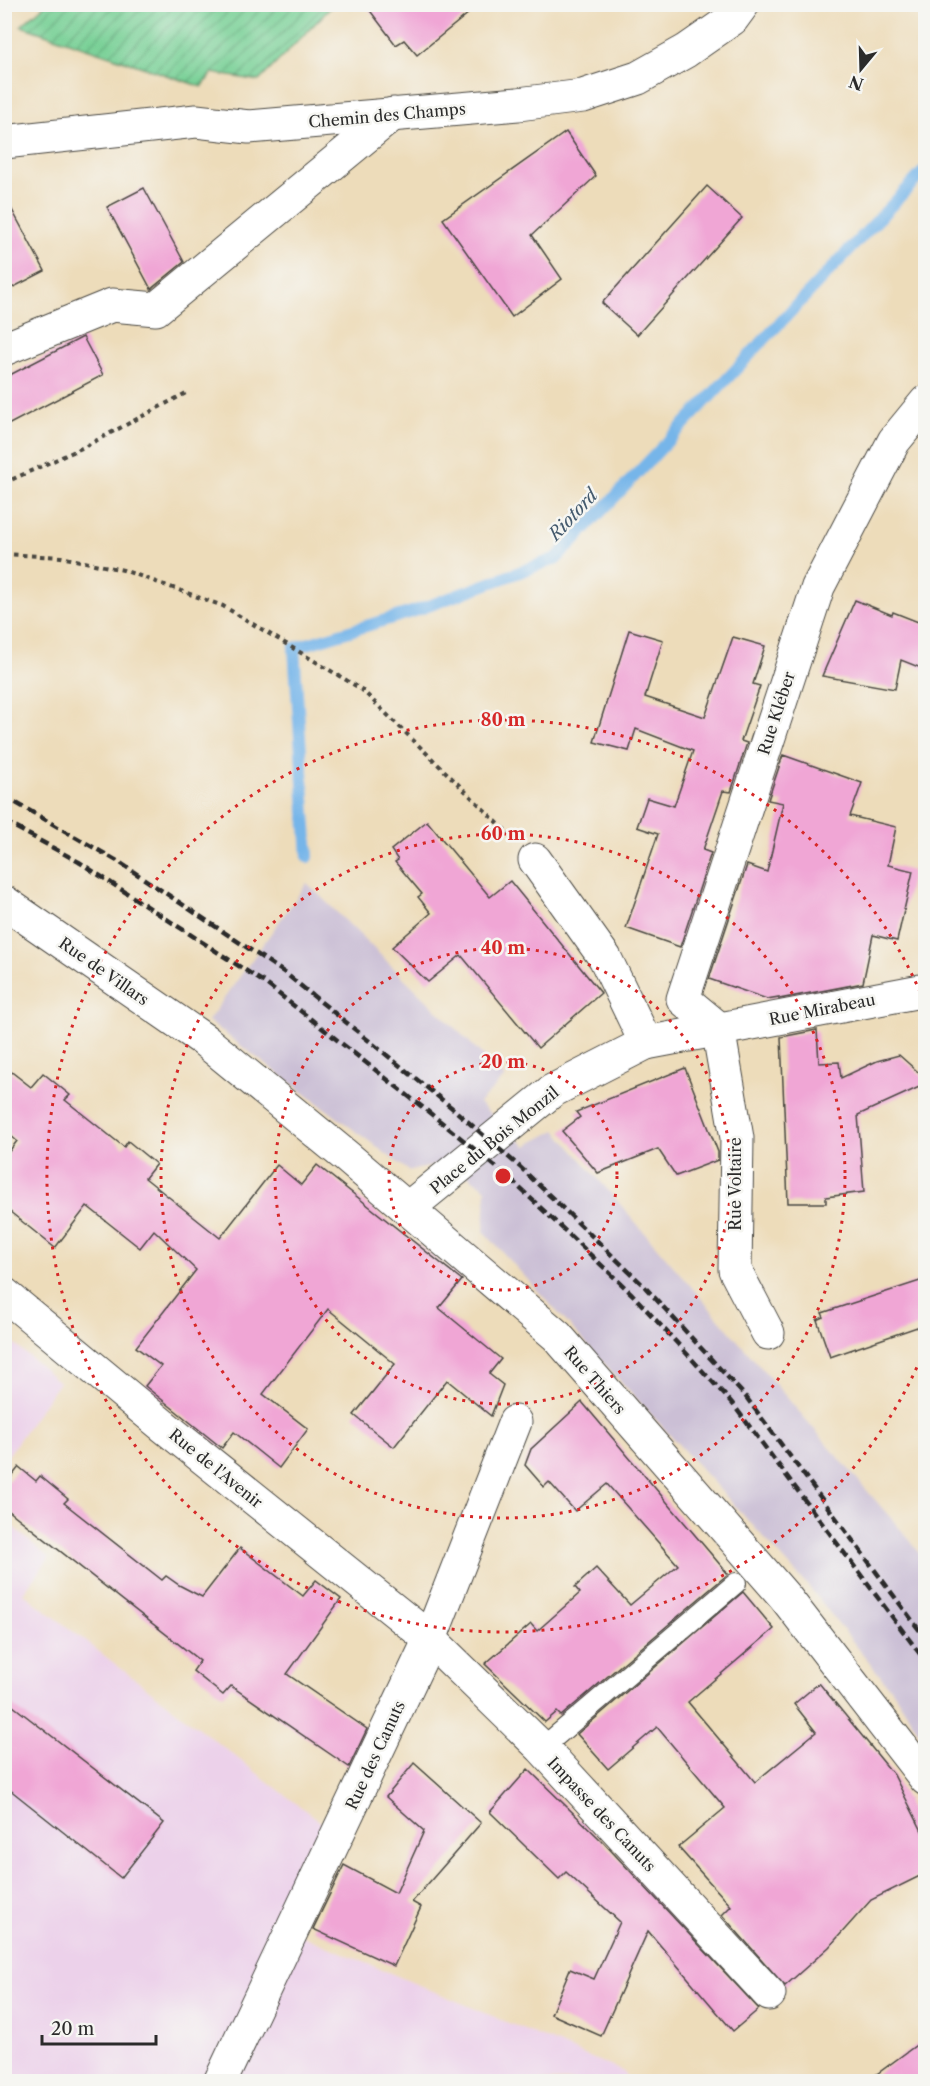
<svg xmlns="http://www.w3.org/2000/svg" width="930" height="2086" font-family="'Libre Caslon Text',serif">
<defs>
<pattern id="garden-furrows" width="10" height="10" patternUnits="userSpaceOnUse" patternTransform="scale(1.5)"><rect width="10" height="10" fill="#78d096"/><path d="M-1 1l2-2M0 10L10 0M9 11l2-2" fill="none" stroke="#63a97b"/></pattern>
</defs>
<rect width="100%" height="100%" fill="#f6f6f2"/>
<filter id="ink" filterUnits="userSpaceOnUse"><feTurbulence type="fractalNoise" baseFrequency=".0167" numOctaves="2"/><feDisplacementMap in="SourceGraphic" scale="12" xChannelSelector="R" yChannelSelector="G"/><feConvolveMatrix kernelMatrix="1 2 1 2 8 2 1 2 1" color-interpolation-filters="sRGB"/></filter>
<filter id="wash" filterUnits="userSpaceOnUse"><feTurbulence type="fractalNoise" baseFrequency=".008" numOctaves="4" result="noise"/><feDisplacementMap in="SourceGraphic" scale="24" xChannelSelector="R" yChannelSelector="G"/><feGaussianBlur stdDeviation="1.35" result="paint"/><feColorMatrix in="noise" values="0 0 0 0 0 0 0 0 0 0 0 0 0 0 0 0 0 1.4 0 .05"/><feComposite in="paint" operator="in"/></filter>
<g filter="url(#wash)">
<rect width="100%" height="100%" fill="#eddcba"/>
<!-- built -->
<g fill="#ecd1ea">
<path d="M5,1336L59,1382L5,1460Z"/>
<path d="M4,1519L49,1558L23,1593L323,1824L274,1924L622,2071L630,2081H5Z"/>
</g>
<!-- industrial -->
<path fill="#cbbfd5" d="M307,883L505,1077L479,1103L526,1146L556,1130L914,1545L925,1562V1741L894,1693L809,1587L484,1232L486,1189L450,1162L409,1171L208,1021Z"/>
<!-- garden -->
<path fill="url(#garden-furrows)" stroke="#527e60" stroke-width="1.5" d="M45,5V4L333,5L259,81L212,73L202,87L21,26Z"/>
<g fill="none" stroke-linecap="round" stroke-linejoin="round">
<!-- stream -->
<path stroke="#76b5e9" stroke-width="12" d="M308,857L294,648L412,612L557,558L926,169"/>
</g>
<g id="blocks">
<!-- building -->
<g fill="#f0a6d5">
<path d="M365,4H480L417,55L404,40L396,45Z"/>
<path d="M566,132L596,176L532,235L562,279L512,317L443,219Z"/>
<path d="M707,186L742,218L637,335L602,303Z"/>
<path d="M144,188L184,262L151,289L107,207Z"/>
<path d="M4,195L45,271L4,292Z"/>
<path d="M83,337L103,375L4,427V378Z"/>
<path d="M855,600L892,615L893,612L926,625V670L901,660L895,689L822,676Z"/>
<path d="M629,630L663,640L645,697L705,717L733,637L765,646L753,684L760,686L741,741L747,743L731,792L723,791L703,850L711,853L680,947L626,928L658,834L637,827L647,798L674,806L693,751L636,729L629,751L594,742Z"/>
<path d="M783,755L862,783L850,816L896,827L888,865L913,871L897,941L873,935L863,983L779,999V997L767,999L709,979L747,865L767,872L783,803L768,800Z"/>
<path d="M427,821L490,897L510,881L601,993L538,1048L461,955L428,982L392,947L431,913L418,897L422,894L395,862L398,860L391,850Z"/>
<path d="M817,1030L819,1063L839,1062L841,1078L877,1061L899,1055L926,1079V1084L858,1115L864,1192L826,1197V1203H788L781,1037Z"/>
<path d="M4,1066L31,1087L43,1073L70,1095L65,1100L124,1147L128,1141L156,1164L145,1178L220,1238L277,1165L301,1185L317,1165L462,1280L439,1308L501,1359L489,1374L503,1385L491,1416L447,1380L394,1447L354,1415L395,1364L328,1309L263,1394L308,1429L279,1468L234,1432L222,1448L145,1386L161,1366L136,1347L196,1270L154,1230L140,1248L87,1206L55,1248L4,1207V1158L17,1141L4,1130Z"/>
<path d="M685,1068L718,1152V1160L676,1176L658,1149L598,1173L562,1131L580,1117L576,1112Z"/>
<path d="M926,1279V1324L830,1357L817,1320L824,1317L822,1313Z"/>
<path d="M582,1402L728,1574L561,1716L557,1712L545,1722L485,1664L531,1624L537,1631L580,1593L575,1587L596,1568L630,1605L678,1565L607,1484L575,1511L549,1482L544,1487L525,1465L531,1449Z"/>
<path d="M19,1467L36,1481L40,1476L68,1499L64,1503L162,1580L166,1576L179,1585L202,1597L240,1548L303,1596L316,1580L341,1599L287,1674L367,1729L349,1767L231,1686L223,1695L193,1671L200,1661L4,1507V1486Z"/>
<path d="M743,1592L774,1629L688,1702L755,1782L816,1732L794,1704L819,1683L894,1775L926,1839V1873L871,1900L829,1947L785,1986L722,1915L731,1906L678,1847L725,1808L657,1727L608,1769L577,1734Z"/>
<path d="M4,1699L164,1823L121,1878L4,1785Z"/>
<path d="M414,1763L481,1823L412,1902L421,1907L394,1966L313,1929L344,1865L396,1893L424,1831L386,1797Z"/>
<path d="M528,1769L602,1841L759,2009L733,2031L648,1931L601,2036L551,2014L570,1969L594,1979L620,1922L566,1872L559,1879L490,1812Z"/>
<path d="M926,2038V2082H866Z"/>
</g>
</g>
</g>
<g filter="url(#ink)">
<use href="#blocks" fill-opacity="0" stroke="#484640" stroke-width="1.5"/>
<g fill="none" stroke-linecap="round" stroke-linejoin="round">
<defs>
<path id="service" d="M542,1748L736,1583"/>
<g id="minor">
<path d="M4,142L196,121L249,127L518,104L583,96L638,78L686,51L732,19L743,4"/>
<path d="M4,349L112,305L156,309L393,114"/>
<path d="M535,860L605,958L646,1043L926,990"/>
<path d="M4,902L204,1040L347,1157L557,1336L785,1597L926,1779"/>
<path d="M718,1028L683,999L818,587L894,441L926,402"/>
<path d="M718,1028L737,1138L735,1270L768,1333"/>
<path d="M407,1209L552,1091L646,1043"/>
<path d="M4,1294L161,1424L430,1639L542,1748L769,1994"/>
<path d="M220,2082L430,1639L515,1422"/>
</g>
</defs>
<!-- service casing -->
<use href="#service" stroke="#484640" stroke-width="22"/>
<!-- minor casing -->
<use href="#minor" stroke="#484640" stroke-width="35"/>
<!-- path -->
<g stroke="#484640" stroke-width="4" stroke-dasharray="4.5 4.5" stroke-linecap="butt">
<path d="M4,483L84,447L188,392"/>
<path d="M4,554L61,557L123,570L223,606L361,689L509,834"/>
</g>
<!-- service -->
<use href="#service" stroke="#fff" stroke-width="20"/>
<!-- minor -->
<use href="#minor" stroke="#fff" stroke-width="33"/>
<!-- rail -->
<g stroke="#2b2b2b" stroke-width="4.5" stroke-dasharray="9 4.5" stroke-linecap="butt">
<path d="M4,796L119,862L285,973L451,1107L520,1167L643,1285L746,1397L926,1639"/>
<path d="M4,821L79,862L265,983L440,1121L506,1175L632,1294L732,1403L926,1662"/>
</g>
</g>
</g>
<!-- distance rings -->
<g fill="none" stroke="#d62828" stroke-width="3" stroke-dasharray="3 6">
<circle cx="503" cy="1176" r="114"/>
<circle cx="503" cy="1176" r="228"/>
<circle cx="503" cy="1176" r="342"/>
<path d="M924 1351A456 456 0 1 1 924 1001"/>
</g>
<g text-anchor="middle" dominant-baseline="central" stroke-width="5" stroke-linejoin="round" paint-order="stroke">
<!-- street labels -->
<g font-size="16" fill="#2b2b2b" stroke="#f6f6f2">
<text transform="translate(387 115) rotate(-5)">Chemin des Champs</text>
<text transform="translate(776 713) rotate(-72)">Rue Kléber</text>
<text transform="translate(104 971) rotate(35)">Rue de Villars</text>
<text transform="translate(822 1009) rotate(-11)">Rue Mirabeau</text>
<text transform="translate(494 1140) rotate(-39)">Place du Bois Monzil</text>
<text transform="translate(735 1184) rotate(-90)">Rue Voltaire</text>
<text transform="translate(595 1380) rotate(49)">Rue Thiers</text>
<text transform="translate(216 1468) rotate(39)">Rue de l'Avenir</text>
<text transform="translate(375 1755) rotate(-65)">Rue des Canuts</text>
<text transform="translate(602 1814) rotate(47)">Impasse des Canuts</text>
</g>
<!-- water labels -->
<g font-size="18" font-style="italic" fill="#455b6e" stroke="#f6f6f2">
<text transform="translate(573 515) rotate(-47)">Riotord</text>
</g>
</g>
<circle cx="503" cy="1176" r="9" fill="#d62828" stroke="#f6f6f2" stroke-width="3"/>
<g font-size="18" text-anchor="middle" font-weight="bold" fill="#d62828" stroke="#f6f6f2" stroke-width="5" stroke-linejoin="round" paint-order="stroke">
<text x="503" y="726">80 m</text>
<text x="503" y="840">60 m</text>
<text x="503" y="954">40 m</text>
<text x="503" y="1068">20 m</text>
</g>
<!-- margin -->
<rect width="930" height="2086" fill="none" stroke="#f6f6f2" stroke-width="24"/>
<!-- north arrow -->
<g transform="translate(861 69) rotate(199)" stroke="#f6f6f2" stroke-width="4.5" paint-order="stroke">
<path d="M0-4.5L10 22L0 15L-10 22Z" fill="#2b2b2b"/>
<text y="-9" font-size="16" font-weight="bold" text-anchor="middle" fill="#2b2b2b">N</text>
</g>
<!-- scale -->
<path d="M42 2035v9h114v-9" fill="none" stroke="#2b2b2b" stroke-width="3"/>
<text x="51" y="2035" font-size="18" fill="#2b2b2b" stroke="#f6f6f2" stroke-width="4.5" paint-order="stroke">20 m</text>
</svg>
